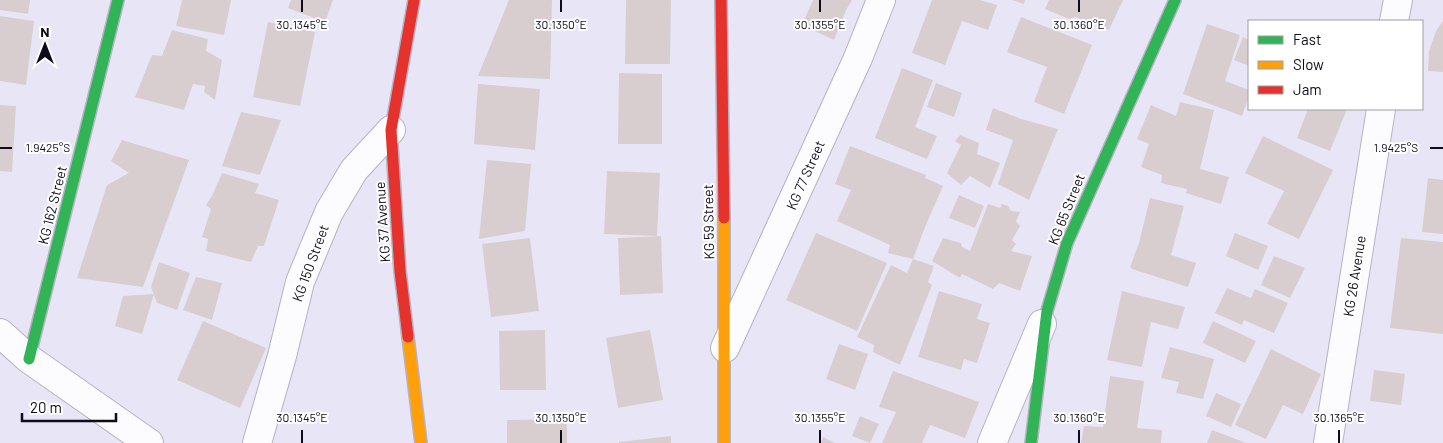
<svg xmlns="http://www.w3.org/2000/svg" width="1443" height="443" font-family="Barlow,sans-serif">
<rect width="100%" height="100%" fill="#e8e6f6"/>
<!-- building -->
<g fill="#d8cecf">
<path d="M0,0H30L28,14L0,10Z"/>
<path d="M182,0H231L224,35L176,26Z"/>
<path d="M291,0H333L325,22L288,8Z"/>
<path d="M509,0H552L550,79L478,76Z"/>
<path d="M626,0H671L670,64H625Z"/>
<path d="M813,0H852L846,10L834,40L802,25Z"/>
<path d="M932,0H980L997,5L988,30L962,21L945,65L912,53Z"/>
<path d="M1012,0H1025L1024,4Z"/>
<path d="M1049,0H1123L1109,30L1075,17L1069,19L1045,9Z"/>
<path d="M0,16L34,21L26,85L0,81Z"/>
<path d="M1021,17L1092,45L1064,114L1034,102L1047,67L1007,52Z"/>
<path d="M1443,21V72L1428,71L1429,51L1436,31Z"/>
<path d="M268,22L315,32L300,106L253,97Z"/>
<path d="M1207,24L1240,35L1225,81L1249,90V96L1242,116L1183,94Z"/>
<path d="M172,30L208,39L206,51L222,60L215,100L204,92L205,86L193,84L184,110L135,97L152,55L162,56Z"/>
<path d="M1243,37L1249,40V66L1234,60Z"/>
<path d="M902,68L933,80L915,127L937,136L927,159L875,138Z"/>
<path d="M619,73L662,74V144H618Z"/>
<path d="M936,83L962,93L954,117L927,107Z"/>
<path d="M478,84L540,89L535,150L474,144Z"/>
<path d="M1180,102L1214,110L1200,169L1229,177L1221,204L1186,193L1187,189L1161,183L1162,175L1141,167L1149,144L1137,139L1151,105L1176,116Z"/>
<path d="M0,105L16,106L12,172L0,171Z"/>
<path d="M993,108L1021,119L1058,129L1029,200L998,184L1013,140L986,130Z"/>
<path d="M1308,109H1347L1330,151L1297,138Z"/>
<path d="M241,112L281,120L260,175L222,166Z"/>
<path d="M960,135L979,143L977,154L1000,163L990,188L970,176L961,185L947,173L961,145L955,141Z"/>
<path d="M1263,136L1333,170L1299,239L1267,224L1284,191L1245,173Z"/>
<path d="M122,140L189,160L143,287L77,278L107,185L129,173L111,161Z"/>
<path d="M850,146L926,175L925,178L943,186L925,227L913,259L888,253L890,245L837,221L851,190L835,184Z"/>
<path d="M487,160L531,164L525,231L479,239Z"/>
<path d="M607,171L660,173L657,236L604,234Z"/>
<path d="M222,173L259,184L255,193L279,200L264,246H258L251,262L206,251L208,239L202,237L211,209L206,205L212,196Z"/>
<path d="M1428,178L1443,180V234L1422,232Z"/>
<path d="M959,195L984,206L975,228L949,218Z"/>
<path d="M1150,198L1184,206L1171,255L1196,263L1188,287L1132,269L1130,267L1139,243Z"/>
<path d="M988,204L1000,208L1002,204L1008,206L1011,211L1020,212L1016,221L1020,226L1012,240L1016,244L1011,251L1032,256L1020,291L999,283L993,289L962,274L960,278L932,261L943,238L961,243L962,247L970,251Z"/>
<path d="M816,233L887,263L857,331L786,300Z"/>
<path d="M1235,233L1268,246L1258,270L1226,256Z"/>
<path d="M661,236L663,293L620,295L618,238Z"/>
<path d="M530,238L539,311L491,317L482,244Z"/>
<path d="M1401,238L1443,242V334L1390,328Z"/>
<path d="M1274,256L1305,268L1290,298L1261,285Z"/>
<path d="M913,259L934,266L928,282L932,285L900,365L873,352L874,345L857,337L891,265L907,273Z"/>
<path d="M159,262L190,273L177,310L157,303L151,287Z"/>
<path d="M196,277L222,283L212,320L183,310Z"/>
<path d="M1227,288L1251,298L1255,289L1288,303L1274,333L1244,320L1242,325L1215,313Z"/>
<path d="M939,291L982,304L977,319L990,323L977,363L964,359L961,370L918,357Z"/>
<path d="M1122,291L1185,307L1178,329L1151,322L1142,367L1107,360Z"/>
<path d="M154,294L142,334L115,326L123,296Z"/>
<path d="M203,321L266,348L240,408L177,380Z"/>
<path d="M1213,321L1256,341L1245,363L1203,343Z"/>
<path d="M545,330L546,390H500L499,331Z"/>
<path d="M650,330L663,400L618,408L606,338Z"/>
<path d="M839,344L868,354L855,390L826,379Z"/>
<path d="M1170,347L1214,359L1203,399L1176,393L1179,382L1161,378Z"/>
<path d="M1271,349L1321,374L1303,414L1283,405L1266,439L1235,425Z"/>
<path d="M1374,370L1405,374L1401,405L1370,401Z"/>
<path d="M893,371L979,402L965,438L930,425L922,443H882L896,412L879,407Z"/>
<path d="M1110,376L1144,381L1137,428L1162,430L1161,443H1081L1084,426L1103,427Z"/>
<path d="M1216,393L1241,404L1231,427L1206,416Z"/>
<path d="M860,416L879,424L870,443L852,436Z"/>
<path d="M567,419V443H507V420Z"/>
<path d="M1212,430L1241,441L1245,443H1207Z"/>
<path d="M671,436V443H619V442Z"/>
<path d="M823,437L835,443H821Z"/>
</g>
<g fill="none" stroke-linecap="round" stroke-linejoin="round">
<defs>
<g id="street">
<path d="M1394,21L1398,0"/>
<path d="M0,333L29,359L149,443"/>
<path d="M725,348L858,58L881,0"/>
<path d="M257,443L282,356L300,282L329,212L354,170L391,130"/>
<path d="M992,443L1042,324"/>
<path d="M1328,443L1381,109"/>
</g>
<g id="fast">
<path d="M29,359L118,0"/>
<path d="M1031,443L1047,311L1067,243L1175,0"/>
</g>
<g id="slow">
<path d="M724,218V443"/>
<path d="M408,337L421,443"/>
</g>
<g id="jam">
<path d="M721,0L724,218"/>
<path d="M408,337L400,271L391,130L414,0"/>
</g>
</defs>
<!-- street casing -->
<use href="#street" stroke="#b5b3c3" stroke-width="30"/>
<!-- fast casing -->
<use href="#fast" stroke="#b5b3c3" stroke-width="14"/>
<!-- slow casing -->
<use href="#slow" stroke="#b5b3c3" stroke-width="14"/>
<!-- jam casing -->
<use href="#jam" stroke="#b5b3c3" stroke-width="14"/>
<!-- street -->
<use href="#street" stroke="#fcfbfe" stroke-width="28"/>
<!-- fast -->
<use href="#fast" stroke="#30b455" stroke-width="11"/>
<!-- slow -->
<use href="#slow" stroke="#ff9f0a" stroke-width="11"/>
<!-- jam -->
<use href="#jam" stroke="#e5322d" stroke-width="11"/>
</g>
<!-- ticks -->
<path fill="none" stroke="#0f0b1c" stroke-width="2" d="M302,0V12M561,0V12M820,0V12M1079,0V12M0,148H12M1430,148H1443M302,430V443M561,430V443M820,430V443M1079,430V443M1339,430V443"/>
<g text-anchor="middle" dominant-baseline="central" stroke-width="4" stroke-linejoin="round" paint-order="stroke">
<!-- street labels -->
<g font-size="14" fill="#0f0b1c" stroke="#fff">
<text transform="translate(805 175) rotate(-66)">KG 77 Street</text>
<text transform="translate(52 205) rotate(-76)">KG 162 Street</text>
<text transform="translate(1066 209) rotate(-68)">KG 65 Street</text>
<text transform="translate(382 222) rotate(-94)">KG 37 Avenue</text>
<text transform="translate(708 222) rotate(-91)">KG 59 Street</text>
<text transform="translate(310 263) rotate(-70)">KG 150 Street</text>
<text transform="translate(1354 276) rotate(-81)">KG 26 Avenue</text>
</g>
</g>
<g font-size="12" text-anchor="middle" fill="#0f0b1c" stroke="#fff" stroke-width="4" stroke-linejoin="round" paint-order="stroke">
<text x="302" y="29">30.1345°E</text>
<text x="561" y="29">30.1350°E</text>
<text x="820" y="29">30.1355°E</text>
<text x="1079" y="29">30.1360°E</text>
<text x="48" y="152">1.9425°S</text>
<text x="1396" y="152">1.9425°S</text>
<text x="302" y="422">30.1345°E</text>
<text x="561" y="422">30.1350°E</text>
<text x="820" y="422">30.1355°E</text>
<text x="1079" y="422">30.1360°E</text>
<text x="1339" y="422">30.1365°E</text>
</g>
<!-- legend -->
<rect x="1248" y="20" width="175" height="90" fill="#ffffff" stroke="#9f9da4"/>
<rect x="1258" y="36" width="25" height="8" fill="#30b455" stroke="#9f9da4"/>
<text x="1293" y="45" font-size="15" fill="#0f0b1c">Fast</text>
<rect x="1258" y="61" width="25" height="8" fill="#ff9f0a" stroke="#9f9da4"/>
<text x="1293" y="70" font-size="15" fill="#0f0b1c">Slow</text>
<rect x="1258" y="86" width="25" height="8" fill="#e5322d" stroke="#9f9da4"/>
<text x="1293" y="95" font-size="15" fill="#0f0b1c">Jam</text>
<!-- north arrow -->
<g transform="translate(45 45)" stroke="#ffffff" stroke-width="4" paint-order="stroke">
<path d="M0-4L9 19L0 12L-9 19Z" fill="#0f0b1c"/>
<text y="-8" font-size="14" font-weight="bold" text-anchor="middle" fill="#0f0b1c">N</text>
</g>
<!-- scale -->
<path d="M22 413v8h94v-8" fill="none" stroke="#0f0b1c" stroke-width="2.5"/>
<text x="30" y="413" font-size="15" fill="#0f0b1c" stroke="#ffffff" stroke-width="4" paint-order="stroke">20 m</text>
</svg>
